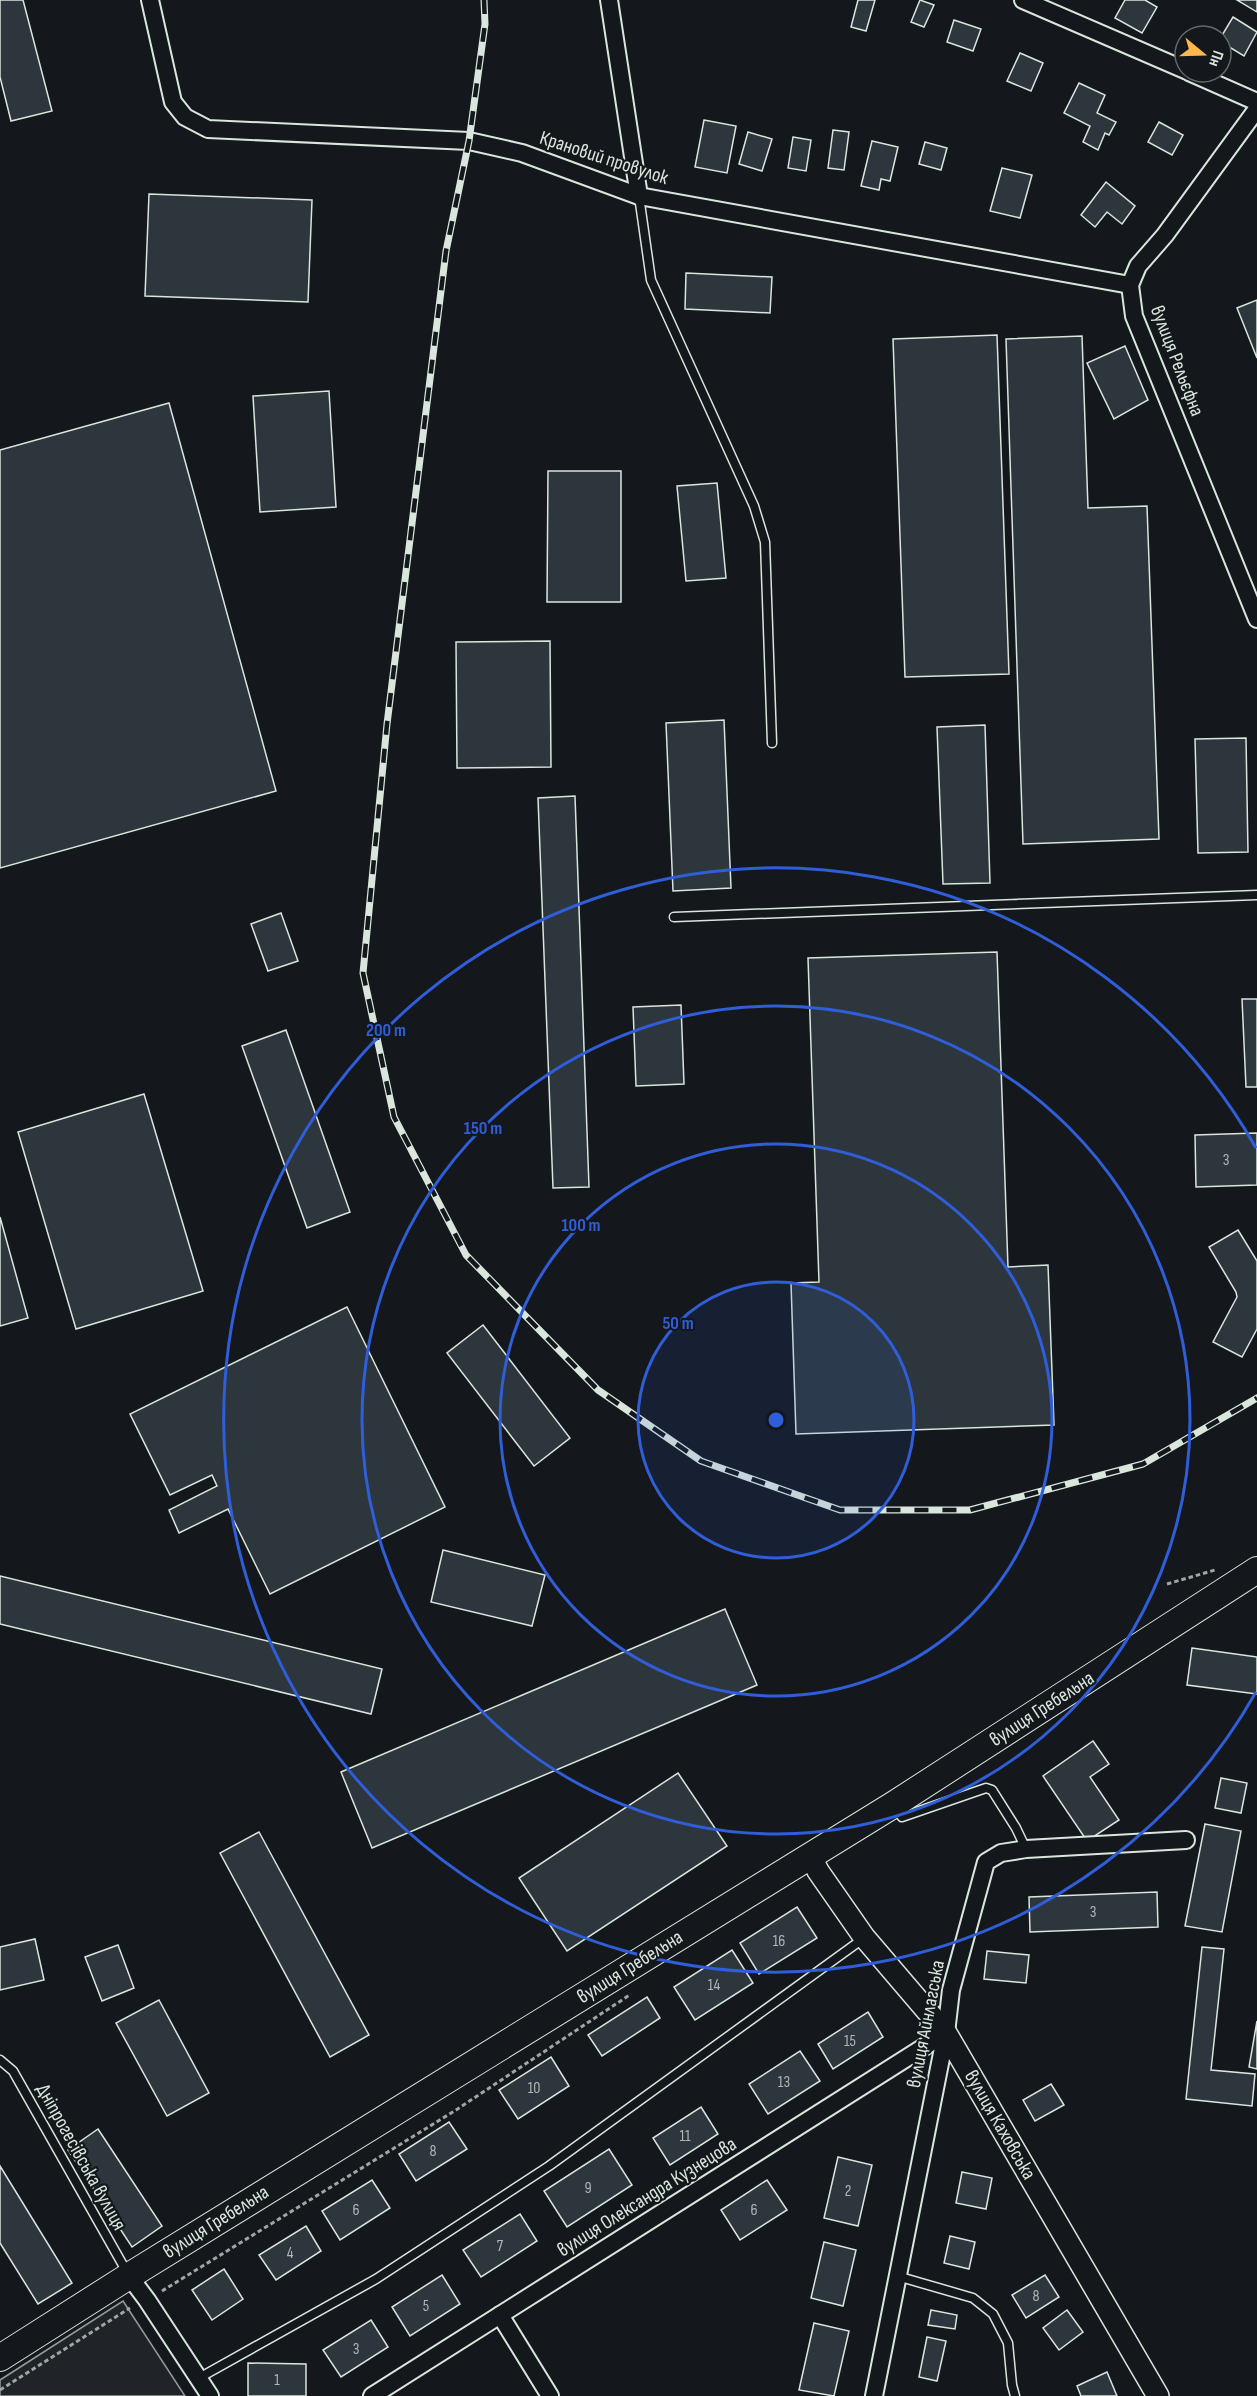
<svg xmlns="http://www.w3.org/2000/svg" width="1257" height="2396" font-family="'Sofia Sans Condensed',sans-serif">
<rect width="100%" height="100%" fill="#14181c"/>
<!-- green -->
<path fill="#202428" stroke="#939e99" stroke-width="1.5" d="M123,2301L185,2396H0V2380Z"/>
<!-- building -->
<g fill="#2c363c" stroke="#d8e6dc" stroke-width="1.5">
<path d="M0,0H23L52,111L11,121L0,77Z"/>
<path d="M858,0H875L866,31L851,27Z"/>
<path d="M920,0L934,5L924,27L911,22Z"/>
<path d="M1125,0H1145L1157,7L1142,33L1115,18Z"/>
<path d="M1237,0H1257V12Z"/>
<path d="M1233,17L1257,32L1244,56L1221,42V37Z"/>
<path d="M954,20L981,29L973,51L947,42Z"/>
<path d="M1201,30L1213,36H1198Z"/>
<path d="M1020,53L1043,63L1031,91L1007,81Z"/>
<path d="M1079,83L1105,95L1097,113L1116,122L1109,135L1105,133L1098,150L1083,142L1090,126L1064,113Z"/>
<path d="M704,120L736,126L727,173L695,167Z"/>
<path d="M1159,122L1183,135L1172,155L1148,142Z"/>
<path d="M833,130L849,132L844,170L828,168Z"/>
<path d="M748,132L772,139L762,171L739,164Z"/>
<path d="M793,137L811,140L806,171L788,168Z"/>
<path d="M872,141L898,147L890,181L881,179L879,190L861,186Z"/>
<path d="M925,142L947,148L941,170L919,164Z"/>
<path d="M1002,168L1032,175L1020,218L990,211Z"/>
<path d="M1106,182L1135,206L1122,224L1107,212L1095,227L1081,215Z"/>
<path d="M149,194L312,200L308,302L145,296Z"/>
<path d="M686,273L772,277L770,313L685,309Z"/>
<path d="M1257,300V358L1237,308Z"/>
<path d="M997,335L1009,674L905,677L893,339Z"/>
<path d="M1082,336L1088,508L1147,506L1159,839L1023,844L1006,339Z"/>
<path d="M1125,346L1148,400L1114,419L1087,363Z"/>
<path d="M329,391L336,507L260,512L253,396Z"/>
<path d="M169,403L276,791L0,868V450Z"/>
<path d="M548,471H621V602H547Z"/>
<path d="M717,483L726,578L686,581L677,486Z"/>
<path d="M550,641L551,767L457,768L456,642Z"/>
<path d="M724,720L731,888L673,891L666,723Z"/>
<path d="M985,725L990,883L943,884L937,727Z"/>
<path d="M1246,738L1248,852L1198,853L1195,739Z"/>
<path d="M575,796L589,1187L553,1188L538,798Z"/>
<path d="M281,913L298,961L268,971L251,924Z"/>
<path d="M997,952L1008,1267L1048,1265L1054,1425L796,1434L791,1283L819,1282L808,958Z"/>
<path d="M1242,999H1257V1087H1246Z"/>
<path d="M681,1005L684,1084L636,1086L633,1007Z"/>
<path d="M286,1030L350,1212L307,1228L242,1046Z"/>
<path d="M144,1094L203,1291L76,1329L18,1132Z"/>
<path d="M1257,1133V1185L1196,1187L1195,1135Z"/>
<path d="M0,1217L28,1318L0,1326Z"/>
<path d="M1238,1230L1257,1261V1329L1242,1357L1213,1342L1237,1297L1236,1292L1209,1247Z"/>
<path d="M347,1307L445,1507L270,1594L228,1509L179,1533L169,1510L217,1486L212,1475L170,1495L130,1414Z"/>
<path d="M483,1325L570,1438L534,1466L447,1353Z"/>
<path d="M443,1550L545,1575L532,1626L431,1602Z"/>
<path d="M0,1576L382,1669L371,1714L0,1624Z"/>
<path d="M725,1609L757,1685L372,1848L341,1772Z"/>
<path d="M1192,1648L1257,1657V1694L1187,1685Z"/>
<path d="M1093,1741L1109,1764L1090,1777L1119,1820L1087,1841L1043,1776Z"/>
<path d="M678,1773L727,1846L567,1951L519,1878Z"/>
<path d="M1221,1778L1247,1783L1241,1813L1215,1808Z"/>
<path d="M1205,1824L1241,1831L1222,1932L1185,1926Z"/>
<path d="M259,1832L369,2035L330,2057L220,1853Z"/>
<path d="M1157,1892L1158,1927L1030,1932L1029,1897Z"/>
<path d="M797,1907L817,1938L759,1974L740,1943Z"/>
<path d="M35,1939L44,1980L0,1990V1947Z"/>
<path d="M118,1945L134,1988L102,2001L85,1957Z"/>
<path d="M1202,1947L1224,1949L1211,2070L1255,2074L1252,2106L1186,2099Z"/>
<path d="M732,1950L753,1983L695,2020L674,1987Z"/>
<path d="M987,1951L1029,1955L1026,1983L984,1979Z"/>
<path d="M647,1997L660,2018L602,2056L588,2035Z"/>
<path d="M159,2000L209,2093L167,2116L116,2023Z"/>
<path d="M868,2012L883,2037L833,2069L818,2044Z"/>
<path d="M1257,2021V2069L1249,2067Z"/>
<path d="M800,2051L820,2081L768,2114L749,2084Z"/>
<path d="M551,2057L569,2086L518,2119L499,2090Z"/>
<path d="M1051,2084L1064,2105L1035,2121L1023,2100Z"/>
<path d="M701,2107L718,2134L670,2165L653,2138Z"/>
<path d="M449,2122L467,2149L416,2181L399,2154Z"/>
<path d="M98,2129L162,2226L132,2247L68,2150Z"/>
<path d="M609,2149L632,2185L567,2227L544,2191Z"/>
<path d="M838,2157L872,2165L858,2226L824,2218Z"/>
<path d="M0,2166L72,2283L38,2304L0,2243Z"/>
<path d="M962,2172L992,2178L986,2209L956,2203Z"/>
<path d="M372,2180L390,2208L340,2240L322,2211Z"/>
<path d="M767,2180L787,2210L740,2240L721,2210Z"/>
<path d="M520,2214L537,2241L481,2277L463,2250Z"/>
<path d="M306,2226L321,2251L276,2280L259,2255Z"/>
<path d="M950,2236L975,2242L969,2269L944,2263Z"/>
<path d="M824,2242L856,2250L843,2306L811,2298Z"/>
<path d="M224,2269L243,2299L212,2320L192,2290Z"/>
<path d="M442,2275L460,2304L410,2336L392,2307Z"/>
<path d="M1045,2275L1059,2297L1026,2318L1012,2295Z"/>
<path d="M931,2310L957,2315L955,2329L928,2325Z"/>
<path d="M1067,2310L1083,2332L1059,2350L1043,2328Z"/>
<path d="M371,2320L388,2347L341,2377L323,2350Z"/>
<path d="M814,2323L849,2331L834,2396L799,2390Z"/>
<path d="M927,2337L946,2341L937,2381L919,2377Z"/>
<path d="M248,2363L306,2364V2396H248Z"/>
<path d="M1107,2372L1117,2396H1081L1077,2386Z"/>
</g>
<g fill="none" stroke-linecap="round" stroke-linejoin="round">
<defs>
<g id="service">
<path d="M639,196L651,280L754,506L765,542L772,743"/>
<path d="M674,917L1257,895"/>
<path d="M895,1808L902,1817L986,1788L992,1790L1016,1828L1026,1849"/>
<path d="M0,2060L13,2071L128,2274"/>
<path d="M897,2276L973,2298L993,2314L1008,2343L1012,2385L1015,2396"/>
<path d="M199,2378L376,2279L549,2166L864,1938"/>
</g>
<g id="minor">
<path d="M150,0L173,102L185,117L208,129L469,141L522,153L639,196L1130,285"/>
<path d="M609,0L639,196"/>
<path d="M1023,0L1185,70"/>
<path d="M1189,72L1257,102"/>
<path d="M1257,109L1165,235L1138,266L1130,285L1134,316L1257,619"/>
<path d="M129,2276L147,2300L210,2396"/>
<path d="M500,2315L550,2396"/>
<path d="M372,2396L946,2033"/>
<path d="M874,2396L946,2033L951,1990L986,1862L1001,1853L1026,1849L1186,1840"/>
</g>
<path id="tertiary" d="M811,1857L818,1871L864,1937L946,2033L1158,2396"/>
<path id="primary" d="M0,2358L129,2276L893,1805L1257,1570"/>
</defs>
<!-- service casing -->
<use href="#service" stroke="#d8e6dc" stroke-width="11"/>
<!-- minor casing -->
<use href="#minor" stroke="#d8e6dc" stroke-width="20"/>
<!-- tertiary casing -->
<use href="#tertiary" stroke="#d8e6dc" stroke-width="24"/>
<!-- primary casing -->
<use href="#primary" stroke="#d8e6dc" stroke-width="28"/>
<!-- path -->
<g stroke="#9da8a2" stroke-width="3" stroke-dasharray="4.5 3" stroke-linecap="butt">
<path d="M1167,1584L1215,1570"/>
<path d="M162,2291L456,2110L631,1994"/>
<path d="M0,2390L130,2308"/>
</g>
<!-- service -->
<use href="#service" stroke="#14181c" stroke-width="8"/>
<!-- minor -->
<use href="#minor" stroke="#14181c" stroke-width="16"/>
<!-- tertiary -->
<use href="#tertiary" stroke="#14181c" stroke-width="21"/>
<!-- primary -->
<use href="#primary" stroke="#14181c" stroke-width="26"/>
<defs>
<path id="rail" d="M484,0L485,24L469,141L446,251L387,724L363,973L394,1117L466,1255L598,1390L701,1461L840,1510H970L1143,1464L1257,1398"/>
</defs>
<!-- rail casing -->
<use href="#rail" stroke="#d8e6dc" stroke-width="7"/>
<!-- rail -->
<use href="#rail" stroke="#14181c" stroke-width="4.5" stroke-dasharray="14" stroke-linecap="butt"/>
</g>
<!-- distance rings -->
<circle cx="776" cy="1420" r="138" fill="#305dd8" fill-opacity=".12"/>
<g fill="none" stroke="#305dd8" stroke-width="3">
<circle cx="776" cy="1420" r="138"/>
<circle cx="776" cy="1420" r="276"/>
<circle cx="776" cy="1420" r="414"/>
<path d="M1256 1692A552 552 0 1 1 1256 1148"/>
</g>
<g text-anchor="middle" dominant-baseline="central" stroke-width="4.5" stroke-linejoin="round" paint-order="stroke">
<!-- number labels -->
<g font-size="16" fill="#adbab4">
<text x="1226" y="1160">3</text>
<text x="1093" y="1912">3</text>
<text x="779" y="1941">16</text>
<text x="714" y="1985">14</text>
<text x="850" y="2041">15</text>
<text x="784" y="2082">13</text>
<text x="534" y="2088">10</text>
<text x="685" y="2136">11</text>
<text x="433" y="2151">8</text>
<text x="588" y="2188">9</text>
<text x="848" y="2191">2</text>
<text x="356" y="2210">6</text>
<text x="754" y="2210">6</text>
<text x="500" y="2246">7</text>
<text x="290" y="2253">4</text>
<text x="1036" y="2296">8</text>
<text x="426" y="2306">5</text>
<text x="356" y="2349">3</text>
<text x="277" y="2380">1</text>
</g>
<!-- street labels -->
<g font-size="20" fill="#d8e6dc" stroke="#14181c">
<text transform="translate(604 158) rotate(18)">Крановий провулок</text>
<text transform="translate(1177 361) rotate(69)">вулиця Рельєфна</text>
<text transform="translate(1042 1709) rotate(-33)">вулиця Гребельна</text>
<text transform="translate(630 1967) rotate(-32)">вулиця Гребельна</text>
<text transform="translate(926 2024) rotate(-79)">вулиця Айнлагська</text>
<text transform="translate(1000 2125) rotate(60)">вулиця Каховська</text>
<text transform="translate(81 2157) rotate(61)">Дніпрогесівська вулиця</text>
<text transform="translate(647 2197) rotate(-32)">вулиця Олександра Кузнецова</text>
<text transform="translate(216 2222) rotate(-32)">вулиця Гребельна</text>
</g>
</g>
<circle cx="776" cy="1420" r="9" fill="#305dd8" stroke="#14181c" stroke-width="3"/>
<g font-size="18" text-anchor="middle" font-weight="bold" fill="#305dd8" stroke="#14181c" stroke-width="4.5" stroke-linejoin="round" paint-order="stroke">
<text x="386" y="1036">200 m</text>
<text x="483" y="1134">150 m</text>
<text x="581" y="1231">100 m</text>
<text x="678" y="1329">50 m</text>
</g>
<!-- north arrow -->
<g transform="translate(1203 54) rotate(109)"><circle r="28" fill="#14181c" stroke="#626a69" stroke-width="1.5"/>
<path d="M0-4.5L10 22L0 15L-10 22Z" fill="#ffb74d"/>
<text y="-9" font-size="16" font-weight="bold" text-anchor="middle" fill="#d8e6dc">Пн</text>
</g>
</svg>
